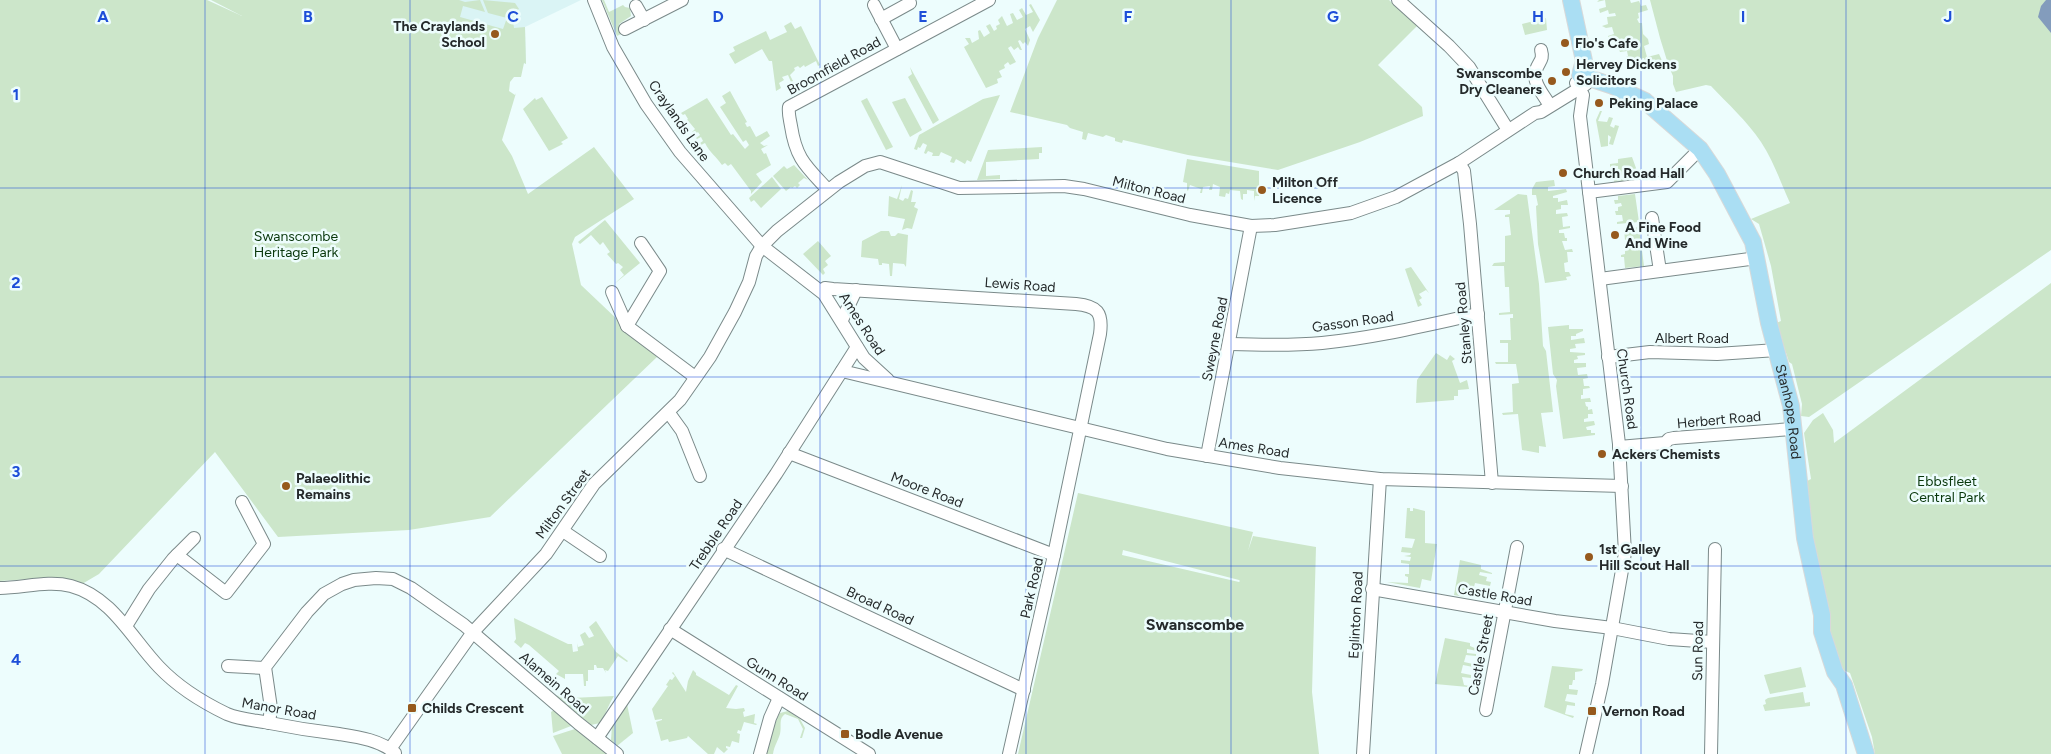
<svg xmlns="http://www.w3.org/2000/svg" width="2051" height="754" font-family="Figtree,sans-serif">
<rect width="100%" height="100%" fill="#edfdfd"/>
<!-- built -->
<path fill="#daf4f5" d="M368,0H581L525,27L526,64L501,51Z"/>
<!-- green -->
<g fill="#cce6ca" fill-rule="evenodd">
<path d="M0,0H207L242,16L211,0H459L465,2L480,0L485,12L463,6L460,17L503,29L507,18L488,13L483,0L515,3L519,9L512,13L514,28L525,27L526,64L524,63L521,77H514L510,82L509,91L515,95L516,93L502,140L512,156L528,194L594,147L634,199L575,237L572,244L581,285L657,357L490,517L409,530L278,537L215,452L99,574L82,584L32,579L0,581Z"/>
<path d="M602,0H604L609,12L623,5L625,7L630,8L631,16L619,24L623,33L617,36Z"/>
<path d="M1057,0H1389L1417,26L1378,65L1422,107L1423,116L1360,142L1278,170L1188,155L1123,140L1122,143L1115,141V138L1106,135L1103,137L1088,133L1086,140L1082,139L1083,132L1070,128L1067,125L1010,112L1038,38Z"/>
<path d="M1599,0H1630L1631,3L1639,1L1641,6L1646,5L1648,10L1638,13L1639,18L1637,19L1639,23H1642L1643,34L1648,39L1649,44L1644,46L1647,57L1659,54L1664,65L1641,71L1640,68H1637V66L1645,62L1644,58L1629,62V59H1626V57L1628,56L1627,51L1620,52L1618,47L1623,45L1621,40L1614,42L1612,38L1609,39L1608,36L1614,34L1612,27L1606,28L1602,26L1608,24L1607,17L1616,16L1615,13L1609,14L1608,10L1600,13L1599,9L1606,7L1605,0L1597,2Z"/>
<path d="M1650,0H2051V250L1809,417L1801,416L1802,404L1792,364L1789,362C1785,348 1779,337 1776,323L1781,321L1771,266L1759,224L1751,219L1790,203C1781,183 1773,160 1761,142C1747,121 1728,104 1711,86L1706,85L1676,92L1673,84V76L1669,67L1660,38Z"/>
<path d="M1031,4L1040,20L1033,32L1030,26L1025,29L1030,40L1028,46L1025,42L1023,44L1020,40L1018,41L1022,50H1020L1018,47L1014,50L1011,46L1008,48L1016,62L1010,65L1008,62L1004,65L1005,68L999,71L1002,77L997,79L998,83L986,88L964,47L969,44L965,38H970L972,43L979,39L978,31L980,30L984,37L990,33L986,26L990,24L994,31L997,29L996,26L1000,24L998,20L1002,16L1007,26L1013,23L1010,14L1013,13L1017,20L1023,17L1019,10L1022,8L1026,15L1033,12L1029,5Z"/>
<path d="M1546,18L1547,30L1525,35L1522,24Z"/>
<path d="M791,22L795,29L801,26L820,65L818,66L816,61L805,67L804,65L800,68L798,66L794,68L795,70L790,75L793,81L791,82L788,75L782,77L784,80L779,83L781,88L776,91L772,61H769L762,49L735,64L729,54L735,51L733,47L766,31L770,40L787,32L784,26Z"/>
<path d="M910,67L939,120L933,124L908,77L912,74Z"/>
<path d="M730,91L747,122L745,123L747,127L750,126L756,137L767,131L770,136L760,143L764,146L768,145L761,149L764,154L766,153L771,165L756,174L762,182L751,194V191L731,164L728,166L725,163L722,165C716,156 710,153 705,143L701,145L700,143L703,141L701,137L697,139L696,138L700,135L698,132L694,135L692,132L695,129L690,123L686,125L684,123L688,119L685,114L683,115L681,113L707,98L731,135L733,134L745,149L749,145L746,140L743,142L720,107L726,103L722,96Z"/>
<path d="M1000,95L971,162L967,160L965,164L956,159L954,163L950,162L952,157L941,152L939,156H932L933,153L928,151L926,154L924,153L927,145L923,143L920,148L918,147L917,150L914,149L919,135L983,99Z"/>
<path d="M542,97L568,138L561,142L563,144L549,151L523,109L535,98L536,100Z"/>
<path d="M867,98L893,147L886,150L861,101Z"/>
<path d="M905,98L922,130L910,137L892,102Z"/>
<path d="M1600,111H1602L1598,121L1607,122L1609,117L1613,118L1610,126L1614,128L1615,125L1619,126L1613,145L1609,144L1611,137L1608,135V146L1601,147L1596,120Z"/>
<path d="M1042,147V153H1039V159L986,162V176L1000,175V179L977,180L988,150Z"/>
<path d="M1632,157L1636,168L1638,179L1614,182V180L1622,179V175H1618V166L1610,167V164L1618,163V159Z"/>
<path d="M1187,159L1259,171V196H1255L1254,201V191L1247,190V194H1243V200L1241,199L1240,191L1230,190L1229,194L1226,193L1225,197L1219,196L1220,187L1213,184L1212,190H1209L1210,186L1203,187L1202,193H1200L1201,189L1190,185L1188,191L1187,190V183L1183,182Z"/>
<path d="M794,165L808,180L804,178L798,183L800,185L797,188L795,186L792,188L791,187L786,191L773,176L784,166L787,169Z"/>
<path d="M772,177L781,189L761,208L754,200L751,202L749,198Z"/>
<path d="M1554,180L1555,186L1548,187V191L1566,189L1567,192L1553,196V198H1558V202L1567,200L1568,205H1561V209L1556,210V214L1567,213L1568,216L1562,217L1563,227L1570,226V228L1559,230V233H1564L1565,238H1567V241H1562L1565,250L1572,249L1573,252H1567L1568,262L1564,263L1565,272H1569L1571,276L1566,277L1567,280L1545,283L1538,244L1536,206L1538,205L1536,195H1532V189L1536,182Z"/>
<path d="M902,185L899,199L903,201L905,198L908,199L911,190L913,191L911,202H916L914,207L918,209L912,229L907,228L902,230L905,219L888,216L889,196L897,199Z"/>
<path d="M1518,194L1527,195L1539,284L1543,346L1546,351L1553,412L1541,413L1546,447L1539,446V453L1522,450L1518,414L1503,415L1502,413L1513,412L1512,384L1519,383L1516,364H1496L1495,362H1508V343H1500V340H1511L1510,318H1513V314L1499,315V313L1510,312L1509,287H1505L1504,266H1492L1494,263L1505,262V236L1511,235L1509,217H1505V215L1510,214V210H1494Z"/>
<path d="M1635,194L1639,222L1617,224V222L1623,221L1622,215H1616L1615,211H1618V207L1622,206L1621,203L1615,204L1614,200H1618V196Z"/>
<path d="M605,220L640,263L613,285L624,275L620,270L623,267L618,263L616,264L607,254L610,252L603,242L600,245L591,235L580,244L578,242Z"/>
<path d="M1639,227L1644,266L1625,268L1624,257H1621V255L1625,254V251L1628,250L1627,247H1623L1625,243H1627V240H1625L1624,229Z"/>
<path d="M881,231H889L891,236H895L898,233L908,235L906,267L904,264L893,263L892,276H890L889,264L882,263V265H879L878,259L861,257L862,241Z"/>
<path d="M818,241L831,256L825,261L828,265L823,269L825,273L823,275L803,254Z"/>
<path d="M1411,267L1429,293L1426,290L1419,294L1422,298L1419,300L1422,305L1418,307L1405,269Z"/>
<path d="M2051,283V754H1875L1872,737L1850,673L1843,670L1830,630V619L1812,535L1807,481L1811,479L1804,433L1813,420L1823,413L1833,430L1834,443Z"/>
<path d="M1569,325V329H1583V331L1576,334V336H1571V340L1584,338L1585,343L1575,344L1576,348L1570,349V352L1585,353V355L1577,356L1578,359L1574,360V363H1586V367L1577,368L1578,375L1587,374L1588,378L1583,379L1584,386H1589L1590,388L1583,389V395H1581V399L1590,398L1591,402H1585L1586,406L1588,407V410L1592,409L1593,414H1588V418L1584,419V422L1594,421L1595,425L1586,427L1587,430H1591V433H1595V435L1563,439L1556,386L1557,380L1553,374L1548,327Z"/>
<path d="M1436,353L1447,360L1450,355L1455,359L1452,361L1460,383L1467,380L1469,389L1458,390V396H1454V400L1416,403L1417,380Z"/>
<path d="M1078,493L1253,532L1248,551L1253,536L1316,547L1312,692L1319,754H1018ZM1123,550L1239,580L1240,581L1239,582L1122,555Z"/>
<path d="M1407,508H1410V511H1413V508L1425,511V543L1437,544L1431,581L1422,579L1420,588L1387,582L1408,583V577L1405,576V574H1409V564L1401,563V560L1410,561L1411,557L1404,556L1410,555L1411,553L1401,552L1402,547L1412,548L1415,539L1405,538Z"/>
<path d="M1460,560L1481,565V569L1492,573V574L1480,572L1479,575L1487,577L1486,581L1491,582L1490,586L1475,583L1474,587L1478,588L1477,595L1465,593L1464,597L1454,595Z"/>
<path d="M514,618L568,644H572L573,652L578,651L577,643L578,647L584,645L580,635L585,632L589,638L594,636L589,627L596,621L616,652L628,661L627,662L618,656L608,671L605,670L606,673L603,668H597L596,665H594V670H588V681H586V686H584L583,674H565V679L556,674L559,671L529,645L525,643L521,648L514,642L516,639Z"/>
<path d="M1445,638L1470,643V646L1477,649V651L1467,649V653L1476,654V656L1466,655L1464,662L1473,664V667L1463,665L1461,673L1471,675V678L1462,677L1464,685L1469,686L1468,687L1435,684Z"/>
<path d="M1552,666L1583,669L1582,671L1575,672V680H1573L1572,685H1569V689L1578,690L1577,695L1567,694L1565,701L1575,703V706L1567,705L1565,714L1574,716L1573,718L1544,707Z"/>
<path d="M1801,667L1806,687L1770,694L1764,675Z"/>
<path d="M693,670L696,673V675L729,695L736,685L738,686L726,708L736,709L744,708L745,711L743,712L744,717L755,714L754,723L757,724L756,725L744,722L741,731L738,730L737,733L740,734L739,743L732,741L730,747L726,746V748L728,749L724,753L717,747L714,754H708L688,736L687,738L669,742L668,739L661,741L656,722L662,720V719L655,720L652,709L668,686L666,685L670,679L672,680L675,676L672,673L673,672L686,692L688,681Z"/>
<path d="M1803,692L1805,703L1810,702V706L1765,711L1763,705L1766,704L1765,700L1768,698Z"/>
<path d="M558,695L571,698L614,696C608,705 606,714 600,723L591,725L557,697Z"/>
<path d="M627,704L633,733L617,746L611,740L612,726Z"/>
<path d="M554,710L571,725V726L553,733L551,712Z"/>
<path d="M788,711L800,719L805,728L802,738H800L803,729L798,719L785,714C778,719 782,726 780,734C778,741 774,746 773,754H766L777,718L780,713Z"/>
<path d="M575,729L577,730L608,754H562L553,736Z"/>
</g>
<!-- water -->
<path fill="#839cbc" d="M2046,0H2051V33L2038,17L2041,6Z"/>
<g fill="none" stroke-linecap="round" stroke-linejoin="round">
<defs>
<g id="minor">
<path d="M594,0L613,47L646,104L680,152L762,246L824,294L864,358L888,380"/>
<path d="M1398,0L1449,46L1469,67L1508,130"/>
<path d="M874,5L897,49"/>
<path d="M636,6L644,20"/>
<path d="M881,19L910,3"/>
<path d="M625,29L682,0"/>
<path d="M1541,50C1544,60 1539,61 1536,70C1532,81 1542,93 1547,101"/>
<path d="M1576,83L1583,95L1580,116L1619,444L1625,553L1602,684L1586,754"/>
<path d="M1459,163L1464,171L1470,224L1492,483"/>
<path d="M828,190C806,166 796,159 791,126C790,120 788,113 789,107L989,0"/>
<path d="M1589,192L1667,182L1700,149"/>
<path d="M1652,218L1660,271"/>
<path d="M1600,279L1757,258"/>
<path d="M821,291L825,288L833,289L1076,304C1097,306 1103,312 1100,334L1054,555L1009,754"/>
<path d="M612,292L627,326L695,377"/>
<path d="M842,320L856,290"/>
<path d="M627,326L660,271L641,243"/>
<path d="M1230,344C1261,345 1291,346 1322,343C1375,338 1427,325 1478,314"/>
<path d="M1608,357L1650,352L1717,354L1777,350"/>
<path d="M842,371L1167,449L1280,468L1380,479L1622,486"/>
<path d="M669,413L682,431L700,476"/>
<path d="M1619,447L1665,443L1669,439L1674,438L1792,429"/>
<path d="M789,453L1054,555"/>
<path d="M1207,456L1251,226"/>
<path d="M563,531L600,556"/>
<path d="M723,549L1024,690"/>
<path d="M177,555L226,593L264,544L242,502"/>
<path d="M0,588C23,588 48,580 71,586C112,597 132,639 159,667C178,687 202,702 227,714C239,719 252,720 264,722C289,727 314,731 339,734C358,737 380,740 395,753"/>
<path d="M1372,589L1555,621L1612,628L1669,639L1713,642"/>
<path d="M126,626L149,589L173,559L194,538"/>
<path d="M670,629L869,754"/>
<path d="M228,666L265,668"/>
<path d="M1486,710L1517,547"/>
<path d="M269,723L271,708L265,667L307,612L324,594L342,584L354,580L376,578L393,579L411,588L464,625L578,723L617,754"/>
<path d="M597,738L776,474L857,347"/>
<path d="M390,749L473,632L546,554L594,484L680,400L710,357L735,312L749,282L756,256L762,246L777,231L839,182L865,166L880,162L959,188L1064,186L1084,189L1190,215L1251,226L1275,225L1351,213L1396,197L1459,163L1535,113L1541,112L1580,88L1586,84L1589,79"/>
<path d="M760,754L770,718L779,698"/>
<path d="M1363,754L1380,479"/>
<path d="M1711,754L1715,549"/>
</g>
<g id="major">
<path id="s1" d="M1571,0L1584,61L1580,75L1613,86L1645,101L1700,149L1717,174L1753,242L1769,323L1791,406L1805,538L1822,615V632L1835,672L1844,685L1866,754"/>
</g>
</defs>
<!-- minor casing -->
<use href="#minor" stroke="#7b8a8a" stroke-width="14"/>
<!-- major casing -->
<use href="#major" stroke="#d8d9d9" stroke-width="18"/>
<!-- minor -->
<use href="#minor" stroke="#fff" stroke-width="12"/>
<!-- major -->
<use href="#major" stroke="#aadef3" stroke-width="16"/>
</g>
<!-- grid -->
<path fill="none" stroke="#1d4ed8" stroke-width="1" stroke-opacity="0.55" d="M205,0V754M410,0V754M615,0V754M820,0V754M1026,0V754M1231,0V754M1436,0V754M1641,0V754M1846,0V754M0,188H2051M0,377H2051M0,566H2051"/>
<!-- markers -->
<g fill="#96591d" stroke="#edfdfd" stroke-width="2">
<circle cx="495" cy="34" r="5"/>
<circle cx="1565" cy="43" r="5"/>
<circle cx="1566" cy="72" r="5"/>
<circle cx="1552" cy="81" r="5"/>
<circle cx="1599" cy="103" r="5"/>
<circle cx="1563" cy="173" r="5"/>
<circle cx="1262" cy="190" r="5"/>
<circle cx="1615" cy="235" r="5"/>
<circle cx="1602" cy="454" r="5"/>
<circle cx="286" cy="486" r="5"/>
<circle cx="1589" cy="557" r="5"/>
<rect x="407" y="703" width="10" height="10" rx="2.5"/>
<rect x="1587" y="706" width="10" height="10" rx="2.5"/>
<rect x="840" y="729" width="10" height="10" rx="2.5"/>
</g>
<g text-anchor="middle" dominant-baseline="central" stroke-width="5" stroke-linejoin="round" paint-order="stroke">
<!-- poi labels -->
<g font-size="14" font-weight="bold" fill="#252a2b" stroke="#edfdfd" text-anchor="start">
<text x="485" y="26" text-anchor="end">The Craylands<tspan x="485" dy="16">School</tspan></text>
<text x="1575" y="43">Flo's Cafe</text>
<text x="1576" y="64">Hervey Dickens<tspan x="1576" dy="16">Solicitors</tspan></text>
<text x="1542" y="73" text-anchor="end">Swanscombe<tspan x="1542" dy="16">Dry Cleaners</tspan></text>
<text x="1609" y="103">Peking Palace</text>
<text x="1573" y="173">Church Road Hall</text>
<text x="1272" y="182">Milton Off<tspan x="1272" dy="16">Licence</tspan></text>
<text x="1625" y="227">A Fine Food<tspan x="1625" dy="16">And Wine</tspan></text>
<text x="1612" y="454">Ackers Chemists</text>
<text x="296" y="478">Palaeolithic<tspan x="296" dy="16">Remains</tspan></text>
<text x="1599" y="549">1st Galley<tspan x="1599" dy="16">Hill Scout Hall</tspan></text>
<text x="422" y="708">Childs Crescent</text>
<text x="1602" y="711">Vernon Road</text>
<text x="855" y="734">Bodle Avenue</text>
</g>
<!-- street labels -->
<g font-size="14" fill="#252a2b" stroke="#edfdfd">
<text transform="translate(834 66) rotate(-29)">Broomfield Road</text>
<text transform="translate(679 121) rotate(55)">Craylands Lane</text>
<text transform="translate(1149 190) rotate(14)">Milton Road</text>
<text transform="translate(1020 285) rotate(4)">Lewis Road</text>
<text transform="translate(1353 322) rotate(-8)">Gasson Road</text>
<text transform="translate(1464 323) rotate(-95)">Stanley Road</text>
<text transform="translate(862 324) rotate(57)">Ames Road</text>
<text x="1692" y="338">Albert Road</text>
<text transform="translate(1215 339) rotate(-79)">Sweyne Road</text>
<text transform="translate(1627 389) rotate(82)">Church Road</text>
<text stroke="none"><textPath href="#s1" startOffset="501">Stanhope Road</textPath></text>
<text transform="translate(1719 420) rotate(-5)">Herbert Road</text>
<text transform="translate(1254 448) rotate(9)">Ames Road</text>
<text transform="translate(927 490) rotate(21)">Moore Road</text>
<text transform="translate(563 504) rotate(-54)">Milton Street</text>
<text transform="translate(716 535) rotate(-56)">Trebble Road</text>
<text transform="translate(1032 588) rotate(-77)">Park Road</text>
<text transform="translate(1495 595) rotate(10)">Castle Road</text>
<text transform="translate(880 606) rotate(25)">Broad Road</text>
<text transform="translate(1356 615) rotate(-87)">Eglinton Road</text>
<text transform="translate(1698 651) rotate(-89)">Sun Road</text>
<text transform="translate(1481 655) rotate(-79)">Castle Street</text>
<text transform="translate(777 679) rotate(32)">Gunn Road</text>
<text transform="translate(554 683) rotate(41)">Alamein Road</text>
<text transform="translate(279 709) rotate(10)">Manor Road</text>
</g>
<!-- park labels -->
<g font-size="14" fill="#09370b" stroke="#edfdfd">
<text x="296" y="236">Swanscombe<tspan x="296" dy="16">Heritage Park</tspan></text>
<text x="1947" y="481">Ebbsfleet<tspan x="1947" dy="16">Central Park</tspan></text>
</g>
<!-- quarter labels -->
<g font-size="16" font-weight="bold" fill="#252a2b" stroke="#edfdfd">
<text x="1195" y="624">Swanscombe</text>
</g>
</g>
<g font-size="16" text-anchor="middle" font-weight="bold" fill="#1d4ed8" stroke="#edfdfd" stroke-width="5" stroke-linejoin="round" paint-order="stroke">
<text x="103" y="22">A</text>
<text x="308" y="22">B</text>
<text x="513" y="22">C</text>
<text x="718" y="22">D</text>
<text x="923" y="22">E</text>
<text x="1128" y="22">F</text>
<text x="1333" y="22">G</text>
<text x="1538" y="22">H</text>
<text x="1743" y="22">I</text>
<text x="1948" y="22">J</text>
<text x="16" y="100">1</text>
<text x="16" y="288">2</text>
<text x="16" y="477">3</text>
<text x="16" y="665">4</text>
</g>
</svg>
